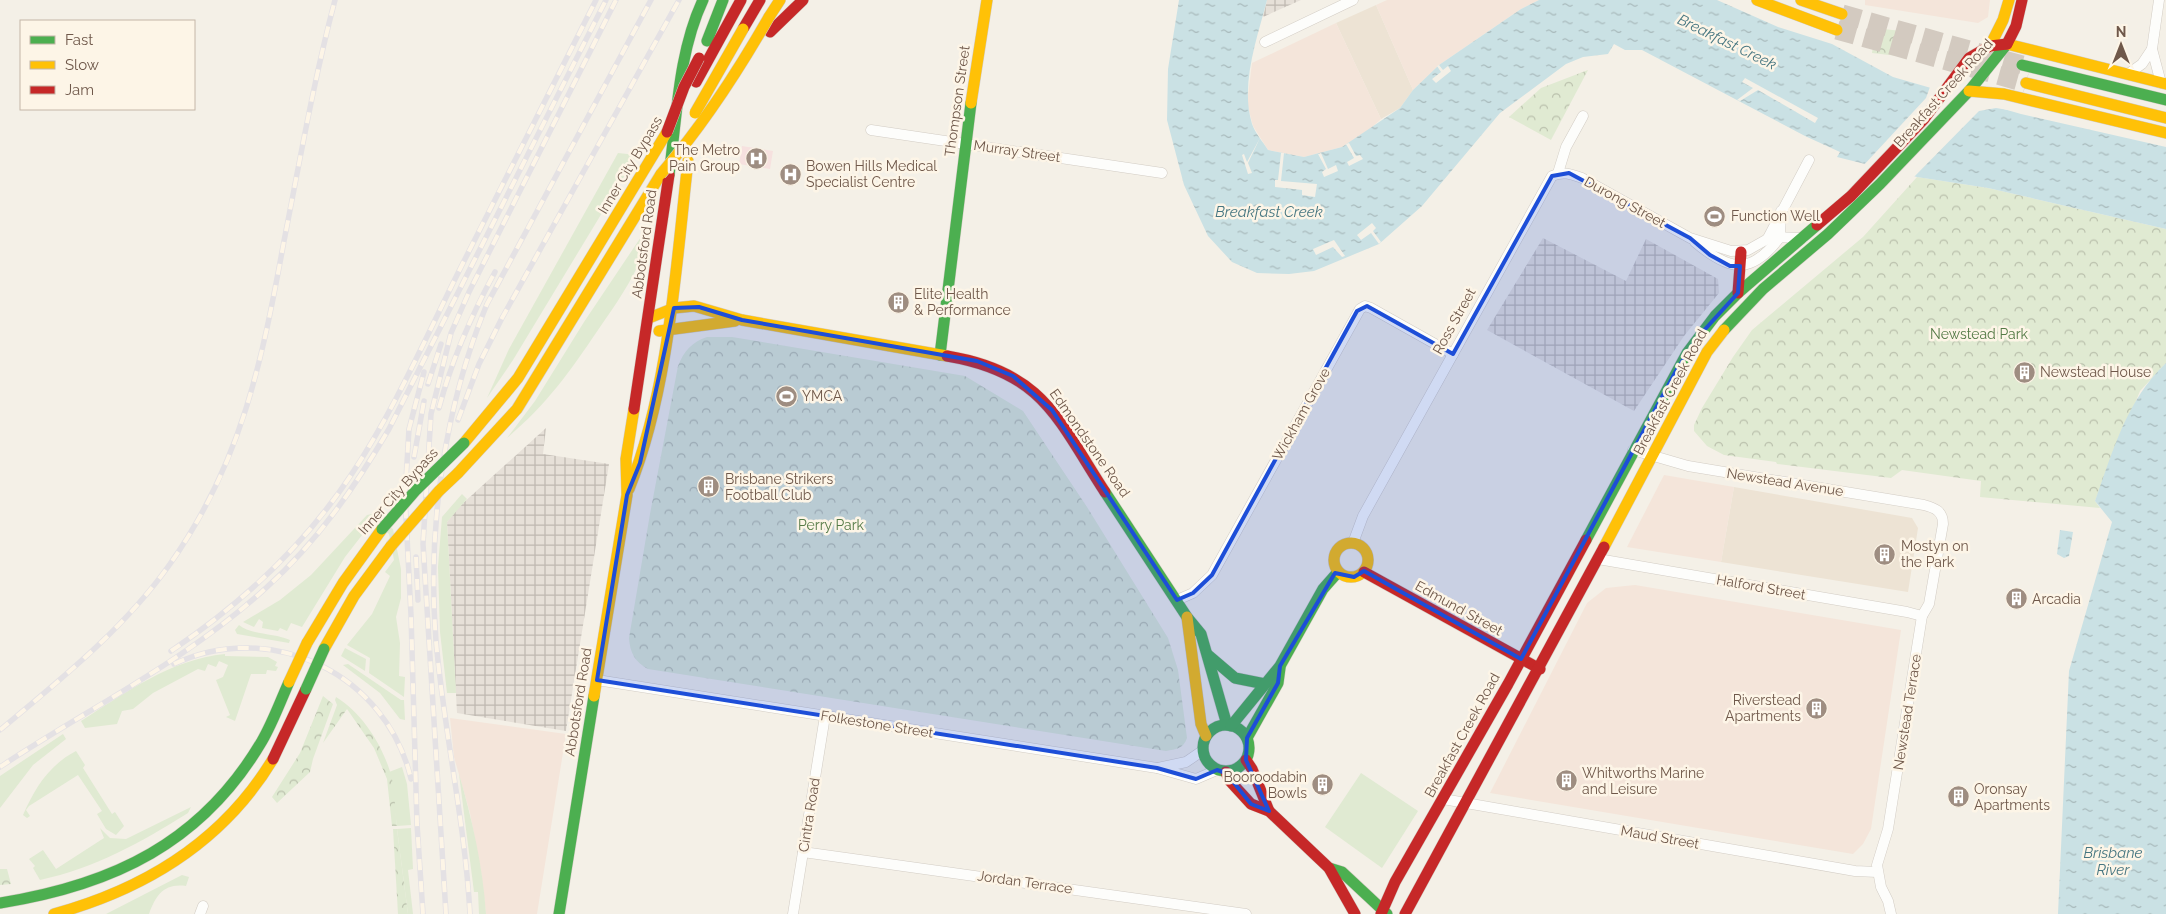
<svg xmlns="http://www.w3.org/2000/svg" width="2166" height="914" font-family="Raleway,sans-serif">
<defs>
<pattern id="industrial-grid" width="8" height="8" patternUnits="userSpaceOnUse" patternTransform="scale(1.25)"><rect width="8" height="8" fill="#e6e0d8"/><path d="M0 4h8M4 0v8" fill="none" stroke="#bfb8b1"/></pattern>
<pattern id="forest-crowns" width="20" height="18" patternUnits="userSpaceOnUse" patternTransform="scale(1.25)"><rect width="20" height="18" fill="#e0ead2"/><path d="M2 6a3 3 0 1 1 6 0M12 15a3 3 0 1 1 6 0" fill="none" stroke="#bac0ac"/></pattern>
<pattern id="water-ripples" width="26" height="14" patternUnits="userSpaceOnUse" patternTransform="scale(1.25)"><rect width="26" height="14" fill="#cae1e4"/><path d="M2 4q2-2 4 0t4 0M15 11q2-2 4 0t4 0" fill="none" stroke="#a8b9bb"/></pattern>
</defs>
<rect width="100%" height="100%" fill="#f4f0e7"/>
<!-- residential -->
<g fill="#ede3d4">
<path d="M1376,5L1413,90L1400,108L1381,119L1336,23Z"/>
<path d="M1734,487L1912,518L1918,528L1908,592L1721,562Z"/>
</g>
<!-- commercial -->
<g fill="#f4e5da">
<path d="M1387,0H1539L1521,9L1439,65L1413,90L1376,5Z"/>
<path d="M1865,0H1990L1988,17L1978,23L1865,5Z"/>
<path d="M1336,23L1381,119L1368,131L1342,147L1304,157L1268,150L1253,126L1247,103L1252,63Z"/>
<path d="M1664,475L1734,487L1721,562L1627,547Z"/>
<path d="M1635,585L1901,630L1871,829L1863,844L1853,854L1490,793L1587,603L1606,588Z"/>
<path d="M450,718L566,734L537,914H486L481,872L470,813L454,757Z"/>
</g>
<!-- industrial -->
<g fill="url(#industrial-grid)">
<path d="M1267,0H1301L1263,17Z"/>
<path d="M1543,238L1626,281L1646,239L1718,279L1719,293L1684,336L1634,411L1487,330Z"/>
<path d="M546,428L543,454L609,464L566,731L457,713L447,522L461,505Z"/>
</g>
<!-- medical -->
<path fill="#f6e1df" d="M742,146L773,151L770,169L739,164Z"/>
<!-- green -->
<g fill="#e0ead2">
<path d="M618,153L637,155L513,360L487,398L509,349Z"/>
<path d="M651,222C645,264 622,295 598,330C569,373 547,404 507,438L535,401L584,322Z"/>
<path d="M462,494L467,499L447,522L456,693H447L440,632L438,567L442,517Z"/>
<path d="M372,514L393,529L401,569V598L396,617L400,643L399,676L405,677L404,697L369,673L370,658L347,645L372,614L390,576L385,572L394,560L389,534L373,521L345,557L302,627L291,623L287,631L280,628L278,631L262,628L263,622L259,619L254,627L243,622L280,600L311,575L367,515Z"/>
<path d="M239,625C251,635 275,633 290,640L289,643L237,634L235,630Z"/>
<path d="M345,648L366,659L365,671L341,656Z"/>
<path d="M225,654V656L268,657L277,662L275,666L278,667L276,671L267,670L266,674H251L235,721L226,717L230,715L216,680L223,677L228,665L219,661L216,667L208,664L205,671L198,669L153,693L133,709L122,711L117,724L85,728L81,721C125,693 171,659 225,654Z"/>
<path d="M348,664L401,700H404L405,720L400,719L380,693L343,665Z"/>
<path d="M63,734L66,739L33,765L0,808V776Z"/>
<path d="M76,751L85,765L83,768L112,814L115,812L124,826L116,835L106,829L97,814L102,811L78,775L29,806L26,810L30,816L27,818L23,815C35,788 49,765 76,751Z"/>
<path d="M402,767L407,784L411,825L397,826L389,772Z"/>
<path d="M1361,773L1418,811L1382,868L1325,827Z"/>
<path d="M459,774C472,819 483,866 486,914H479L478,892H474Z"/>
<path d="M191,807L188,813C140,843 95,868 40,880L33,868L35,866L29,859L43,850L56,869L104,838L100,828L110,838L126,839Z"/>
<path d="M411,828L413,869L408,870L413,914H408L397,829Z"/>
<path d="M182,875L189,877L186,886C164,883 156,895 149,914H106Z"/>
</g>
<!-- forest -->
<g fill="url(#forest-crowns)">
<path d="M1875,28L1910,32L1907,57L1872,53Z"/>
<path d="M1588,70L1551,140L1509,117L1541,88Z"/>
<path d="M1917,177L1988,188L2166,229V363L2140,391L2095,501L2100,508L1980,497L1981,481L1902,470L1891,478L1777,464L1776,462L1724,455L1707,446L1694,431V425L1702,408L1733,357L1752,330L1863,237Z"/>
<path d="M707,337H732L965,376L1023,411L1087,507L1168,638L1178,670L1187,738C1183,749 1176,749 1166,751L648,669C635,662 630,653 629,638L650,514L678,366C684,351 692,342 707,337Z"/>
<path d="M323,696L333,704L313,759L310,772L277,803L272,797L300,753Z"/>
<path d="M336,697C363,713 385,749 392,779C395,794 395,810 397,826H392L387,779L374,748L347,709L323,743L337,705L335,700Z"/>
<path d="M393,829H397L408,914H398Z"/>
<path d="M0,869H7L11,884L0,885Z"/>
</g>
<!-- water -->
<g fill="url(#water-ripples)">
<path d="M1179,0H1267C1257,39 1240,84 1252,124C1255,133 1263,142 1268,150L1304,157L1342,147L1400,108L1413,90L1439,65L1521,9L1539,0H1717L1778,27L1832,44L1893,77L2021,114L2166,147V229L1988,188L1917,177L1837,157L1840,152L1805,136L1642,50H1625L1614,44L1608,54L1583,57L1566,64L1500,113L1422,206L1379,244L1314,271L1289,274L1257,273L1232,262L1208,236L1184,185L1167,120L1168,69Z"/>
<path d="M2166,363V914H2058L2069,671L2112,522L2095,501C2113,451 2126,401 2166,363Z"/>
<path d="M2060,530L2073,532L2069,556L2064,558L2057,554Z"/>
</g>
<!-- pier -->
<g fill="#f4f0e7">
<path d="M1439,65L1443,70L1448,66L1451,71L1436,83L1432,79L1441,72L1437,66Z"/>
<path d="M1745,78L1818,118L1815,123L1758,90L1740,101L1737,100L1753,88L1742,82Z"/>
<path d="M1931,84L2014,111L1996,108L1979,111L1912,179L1862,167L1926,98Z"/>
<path d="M1260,138L1248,163L1252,173L1248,174L1242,155L1244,154L1247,162Z"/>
<path d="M1349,143L1356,156L1360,155L1363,159L1349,166L1347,162L1354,158L1346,144Z"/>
<path d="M1281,153H1284L1281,181L1317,184L1315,197L1302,195V190L1275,187V180H1278Z"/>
<path d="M1321,153L1328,169L1336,165L1338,171L1324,177L1322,172L1326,169L1318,154Z"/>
<path d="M1372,223L1376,228L1373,231L1381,242L1379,244L1371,233L1361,240L1357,235Z"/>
<path d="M1334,240L1345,256L1342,257L1333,247L1316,255L1313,249Z"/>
</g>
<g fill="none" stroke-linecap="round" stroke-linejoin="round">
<!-- highway-tunnel -->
<g stroke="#d3cac0" stroke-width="19" stroke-dasharray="19 9" stroke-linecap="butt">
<path d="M1842,14L2022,65"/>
<path d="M1837,30L2026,83"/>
</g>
<defs>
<g id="street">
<path d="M2159,0L2152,49L2161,83"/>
<path d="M1265,42L1353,0"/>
<path d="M2128,74L2142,64L2152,49"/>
<path d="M871,130L1162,173"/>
<path d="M1558,173L1566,147L1583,116"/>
<path d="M1768,238L1809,160"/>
<path d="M1695,242C1729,271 1751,276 1780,237L1781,211"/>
<path d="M1633,450L1688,466L1924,505C1935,508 1943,511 1943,524L1929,604L1922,616L1888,829L1877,865L1881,887L1888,901L1891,914"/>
<path d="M1353,543L1363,516L1552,176C1563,171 1571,174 1582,178L1690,238L1731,251L1748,250L1771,237L1803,238"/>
<path d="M1598,559L1907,612L1922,616"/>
<path d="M1177,600L1193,593L1212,575L1360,309L1365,306L1371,308L1453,354"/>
<path d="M597,680L1157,768L1196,779L1217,770"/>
<path d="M1158,768L1186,762L1202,751"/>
<path d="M1443,799L1855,871L1877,872"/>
<path d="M803,852L1246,914"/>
<path d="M200,914L203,906"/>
<path d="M793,914L825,716"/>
</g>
<g id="fast">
<path d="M707,41L723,0"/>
<path d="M2022,65L2166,100"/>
<path d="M669,175C677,117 678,53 703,0"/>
<path d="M1724,330L1763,289L1828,234L1880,184L1970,90L2007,44"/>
<path d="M940,355L971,103"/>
<path d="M1105,492L1187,617L1201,634L1227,725"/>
<path d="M1586,540L1687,353L1715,316L1738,293L1817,225"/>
<path d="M1208,655L1235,678L1265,684"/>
<circle cx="1226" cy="748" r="23"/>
<path d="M1231,726L1280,666L1323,589L1338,572"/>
<path d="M1247,738L1278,683L1280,668"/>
<path d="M1329,868L1342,872L1387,914"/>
<path d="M0,903C113,885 202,843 262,741C273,722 280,702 289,682"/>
<path d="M559,914L594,696"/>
</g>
<g id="slow">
<path d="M1757,0L1837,30"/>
<path d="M1801,0L1842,14"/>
<path d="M769,17L780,0"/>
<path d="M2007,44L2166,84"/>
<path d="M1990,46L2003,20L2009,0"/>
<path d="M2026,83L2166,118"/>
<path d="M1969,91L2004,94L2166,133"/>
<path d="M971,103L987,0"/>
<path d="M649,318L674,308L694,306L742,320L947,356"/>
<path d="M659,331L735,321"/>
<path d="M464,443L518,378L667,132"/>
<path d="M458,473L517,409L661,174"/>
<path d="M629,489C669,390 676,266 688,161"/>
<circle cx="1351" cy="560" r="17"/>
<path d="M1604,547L1707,352L1724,330"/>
<path d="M1187,617L1201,724L1206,736"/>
<path d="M307,643L343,583L382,529"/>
<path d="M324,649L354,596L391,546"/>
<path d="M594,696L627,495L626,459L634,409"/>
<path d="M54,914C145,889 223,842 273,759"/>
</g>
<g id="jam">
<path d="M743,29L760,0"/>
<path d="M770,32L803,0"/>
<path d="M2007,44L2016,26L2022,0"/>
<path d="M696,82L741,0"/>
<path d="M1817,225L1851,196L1924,119L1969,58L1990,46L2007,44"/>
<path d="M1738,293L1741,252"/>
<path d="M947,356C1043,372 1057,418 1105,492"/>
<path d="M634,409L669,175"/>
<path d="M1364,572L1540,669"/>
<path d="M273,759L306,689"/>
<path d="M1246,760L1252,769L1269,811"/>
<path d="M1226,772L1229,780L1251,804L1269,811L1329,868L1355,914"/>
<path d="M1381,914L1395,882L1508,684L1586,540"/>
<path d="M1405,914L1604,547"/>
</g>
</defs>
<!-- street casing -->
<use href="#street" stroke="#d2ccc4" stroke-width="11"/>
<!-- fast casing -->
<use href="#fast" stroke="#d3ccc4" stroke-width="12"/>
<!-- slow casing -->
<use href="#slow" stroke="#d3ccc4" stroke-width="12"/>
<!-- jam casing -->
<use href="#jam" stroke="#d3ccc4" stroke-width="12"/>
<!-- street -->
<use href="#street" stroke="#fdfdfb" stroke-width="10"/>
<!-- fast -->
<use href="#fast" stroke="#4caf50" stroke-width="11"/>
<!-- slow -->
<use href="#slow" stroke="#ffc107" stroke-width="11"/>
<!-- jam -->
<use href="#jam" stroke="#c62828" stroke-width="11"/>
<defs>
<g id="rail">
<path d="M428,384L441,344"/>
<path d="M439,408C452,359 471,316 495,272"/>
<path d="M458,420L479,364L502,318L679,0"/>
<path d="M414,457L424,401"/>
<path d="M416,557L418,600"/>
<path d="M171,651C241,604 304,546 351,475C394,411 426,337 460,269C505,179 551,90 596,0"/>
<path d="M174,664C272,618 387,675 411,779"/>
<path d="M0,730C60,680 124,629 170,564C242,462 262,361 284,241C300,160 314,79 335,0"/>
<path d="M0,767C89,708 188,660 267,587C317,542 355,487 389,429L606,0"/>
<path d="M423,914L417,824L411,615L405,497L409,429L424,372"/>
<path d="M446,914L423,544L431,414L451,333L469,292L616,0"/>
<path d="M470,914C465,822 444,732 436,641C427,528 444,408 487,304L651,0"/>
</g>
</defs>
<!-- rail casing -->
<use href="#rail" stroke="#e4e1e4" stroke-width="5.5"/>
<!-- rail -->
<use href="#rail" stroke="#fdf5e7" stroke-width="4" stroke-dasharray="11" stroke-linecap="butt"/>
<defs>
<g id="fast-bridge">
<path d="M382,529L416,490L464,443"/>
<path d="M306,689L324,649"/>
</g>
<g id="slow-bridge">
<path d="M695,113L743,29"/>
<path d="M661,174C703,125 737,73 769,17"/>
<path d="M391,546L439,491L458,473"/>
<path d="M289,682L307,643"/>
</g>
<path id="jam-bridge" d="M667,132L684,87L699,58"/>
</defs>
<!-- fast-bridge casing -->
<use href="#fast-bridge" stroke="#d3cbc4" stroke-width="12" stroke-linecap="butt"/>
<!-- slow-bridge casing -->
<use href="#slow-bridge" stroke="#d3cbc4" stroke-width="12" stroke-linecap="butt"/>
<!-- jam-bridge casing -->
<use href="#jam-bridge" stroke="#d3cbc4" stroke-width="12" stroke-linecap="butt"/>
<!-- fast-bridge -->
<use href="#fast-bridge" stroke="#4caf50" stroke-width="11"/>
<!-- slow-bridge -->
<use href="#slow-bridge" stroke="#ffc107" stroke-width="11"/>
<!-- jam-bridge -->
<use href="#jam-bridge" stroke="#c62828" stroke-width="11"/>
</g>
<!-- marked area -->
<path fill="#1d4ed8" fill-opacity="0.2" stroke="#1d4ed8" stroke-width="4" stroke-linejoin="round" d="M1569,173L1690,238L1710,255L1730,266H1740L1738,293L1698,337L1676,371L1521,659L1364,571L1354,577L1335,573L1280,666L1278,683L1247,738L1246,760L1269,811L1251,804L1226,773L1217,770L1196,779L1157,768L597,680L627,495L640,463L674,308L699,307L742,320L977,361L1013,376L1052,410L1177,600L1193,593L1212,575L1357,311L1367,306L1453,354L1552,176Z"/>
<!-- icons -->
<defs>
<symbol id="hospital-disc" viewBox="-11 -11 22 22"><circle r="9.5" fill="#9e8d81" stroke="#fdf5e7"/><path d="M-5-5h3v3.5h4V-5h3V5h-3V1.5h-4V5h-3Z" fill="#fff"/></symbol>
<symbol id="stadium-disc" viewBox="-11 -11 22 22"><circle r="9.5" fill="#9e8d81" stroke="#fdf5e7"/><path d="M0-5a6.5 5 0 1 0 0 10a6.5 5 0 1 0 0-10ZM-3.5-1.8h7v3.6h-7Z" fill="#fff"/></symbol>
<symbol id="building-disc" viewBox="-11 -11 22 22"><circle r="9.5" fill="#9e8d81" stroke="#fdf5e7"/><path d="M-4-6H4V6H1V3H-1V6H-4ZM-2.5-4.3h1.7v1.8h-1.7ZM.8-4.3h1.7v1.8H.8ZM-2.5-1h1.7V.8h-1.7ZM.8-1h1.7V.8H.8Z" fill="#fff"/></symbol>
</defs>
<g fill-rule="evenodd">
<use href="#hospital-disc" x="744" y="146" width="25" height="25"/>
<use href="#hospital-disc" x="778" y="162" width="25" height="25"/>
<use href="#stadium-disc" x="1702" y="204" width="25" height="25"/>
<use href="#building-disc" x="886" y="290" width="25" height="25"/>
<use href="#building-disc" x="2012" y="360" width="25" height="25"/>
<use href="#stadium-disc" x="774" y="384" width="25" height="25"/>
<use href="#building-disc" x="696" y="474" width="25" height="25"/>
<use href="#building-disc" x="1872" y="542" width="25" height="25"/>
<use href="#building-disc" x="2004" y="586" width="25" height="25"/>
<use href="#building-disc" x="1804" y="696" width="25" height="25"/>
<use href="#building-disc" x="1554" y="768" width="25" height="25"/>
<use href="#building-disc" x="1310" y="772" width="25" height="25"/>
<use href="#building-disc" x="1946" y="784" width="25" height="25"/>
</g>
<g text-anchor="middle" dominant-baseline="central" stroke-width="5" stroke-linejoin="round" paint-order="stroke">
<!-- street labels -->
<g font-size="14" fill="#6f584a" stroke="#fdf5e7">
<text transform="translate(1943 93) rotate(-48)">Breakfast Creek Road</text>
<text transform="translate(957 101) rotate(-82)">Thompson Street</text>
<text transform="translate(1017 151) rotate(8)">Murray Street</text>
<text transform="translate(630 165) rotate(-59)">Inner City Bypass</text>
<text transform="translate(1625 202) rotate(29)">Durong Street</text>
<text transform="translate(644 244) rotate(-82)">Abbotsford Road</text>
<text transform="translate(1454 321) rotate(-61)">Ross Street</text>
<text transform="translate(1670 392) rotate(-62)">Breakfast Creek Road</text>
<text transform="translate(1301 414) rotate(-61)">Wickham Grove</text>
<text transform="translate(1090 443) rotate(55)">Edmondstone Road</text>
<text transform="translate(1785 482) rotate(9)">Newstead Avenue</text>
<text transform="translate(398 491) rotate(-48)">Inner City Bypass</text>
<text transform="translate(1761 587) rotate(10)">Halford Street</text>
<text transform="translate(1459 608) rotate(29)">Edmund Street</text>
<text transform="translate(578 702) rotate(-81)">Abbotsford Road</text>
<text transform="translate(1907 712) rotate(-81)">Newstead Terrace</text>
<text transform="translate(877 724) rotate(9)">Folkestone Street</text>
<text transform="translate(1462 735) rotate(-61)">Breakfast Creek Road</text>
<text transform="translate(809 815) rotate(-81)">Cintra Road</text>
<text transform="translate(1660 837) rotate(10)">Maud Street</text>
<text transform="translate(1025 882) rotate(8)">Jordan Terrace</text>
</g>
<!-- poi labels -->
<g font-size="14" fill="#6f584a" stroke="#fdf5e7" text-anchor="start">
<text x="740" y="150" text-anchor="end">The Metro<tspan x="740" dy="16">Pain Group</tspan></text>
<text x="806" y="166">Bowen Hills Medical<tspan x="806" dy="16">Specialist Centre</tspan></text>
<text x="1731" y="216">Function Well</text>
<text x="914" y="294">Elite Health<tspan x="914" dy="16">&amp; Performance</tspan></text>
<text x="2040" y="372">Newstead House</text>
<text x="802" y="396">YMCA</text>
<text x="725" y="479">Brisbane Strikers<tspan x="725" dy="16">Football Club</tspan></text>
<text x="1901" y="546">Mostyn on<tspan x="1901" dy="16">the Park</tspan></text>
<text x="2032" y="599">Arcadia</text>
<text x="1801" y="700" text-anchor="end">Riverstead<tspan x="1801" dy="16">Apartments</tspan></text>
<text x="1582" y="773">Whitworths Marine<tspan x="1582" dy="16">and Leisure</tspan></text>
<text x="1307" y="777" text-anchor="end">Booroodabin<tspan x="1307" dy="16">Bowls</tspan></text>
<text x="1974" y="789">Oronsay<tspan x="1974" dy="16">Apartments</tspan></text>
</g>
<!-- park labels -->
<g font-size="14" fill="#547a46" stroke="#fdf5e7">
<text x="1979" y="334">Newstead Park</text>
<text x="831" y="525">Perry Park</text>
</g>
<!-- water labels -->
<g font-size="15" font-style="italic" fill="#467681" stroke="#fdf5e7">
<text transform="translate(1727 42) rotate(26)">Breakfast Creek</text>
<text x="1269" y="212">Breakfast Creek</text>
<text x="2113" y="853">Brisbane<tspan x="2113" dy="17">River</tspan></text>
</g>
</g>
<!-- legend -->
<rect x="20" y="20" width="175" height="90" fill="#fdf5e7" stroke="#c4b6a8"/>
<rect x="30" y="36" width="25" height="8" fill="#4caf50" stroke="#c4b6a8"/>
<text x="65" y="45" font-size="15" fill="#6f584a">Fast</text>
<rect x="30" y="61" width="25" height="8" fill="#ffc107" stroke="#c4b6a8"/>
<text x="65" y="70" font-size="15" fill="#6f584a">Slow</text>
<rect x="30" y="86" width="25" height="8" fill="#c62828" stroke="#c4b6a8"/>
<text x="65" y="95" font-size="15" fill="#6f584a">Jam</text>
<!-- north arrow -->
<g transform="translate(2121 45)" stroke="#fdf5e7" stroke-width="4" paint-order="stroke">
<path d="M0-4L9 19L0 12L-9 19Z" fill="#6f584a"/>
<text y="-8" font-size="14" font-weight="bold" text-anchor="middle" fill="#6f584a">N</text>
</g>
</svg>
